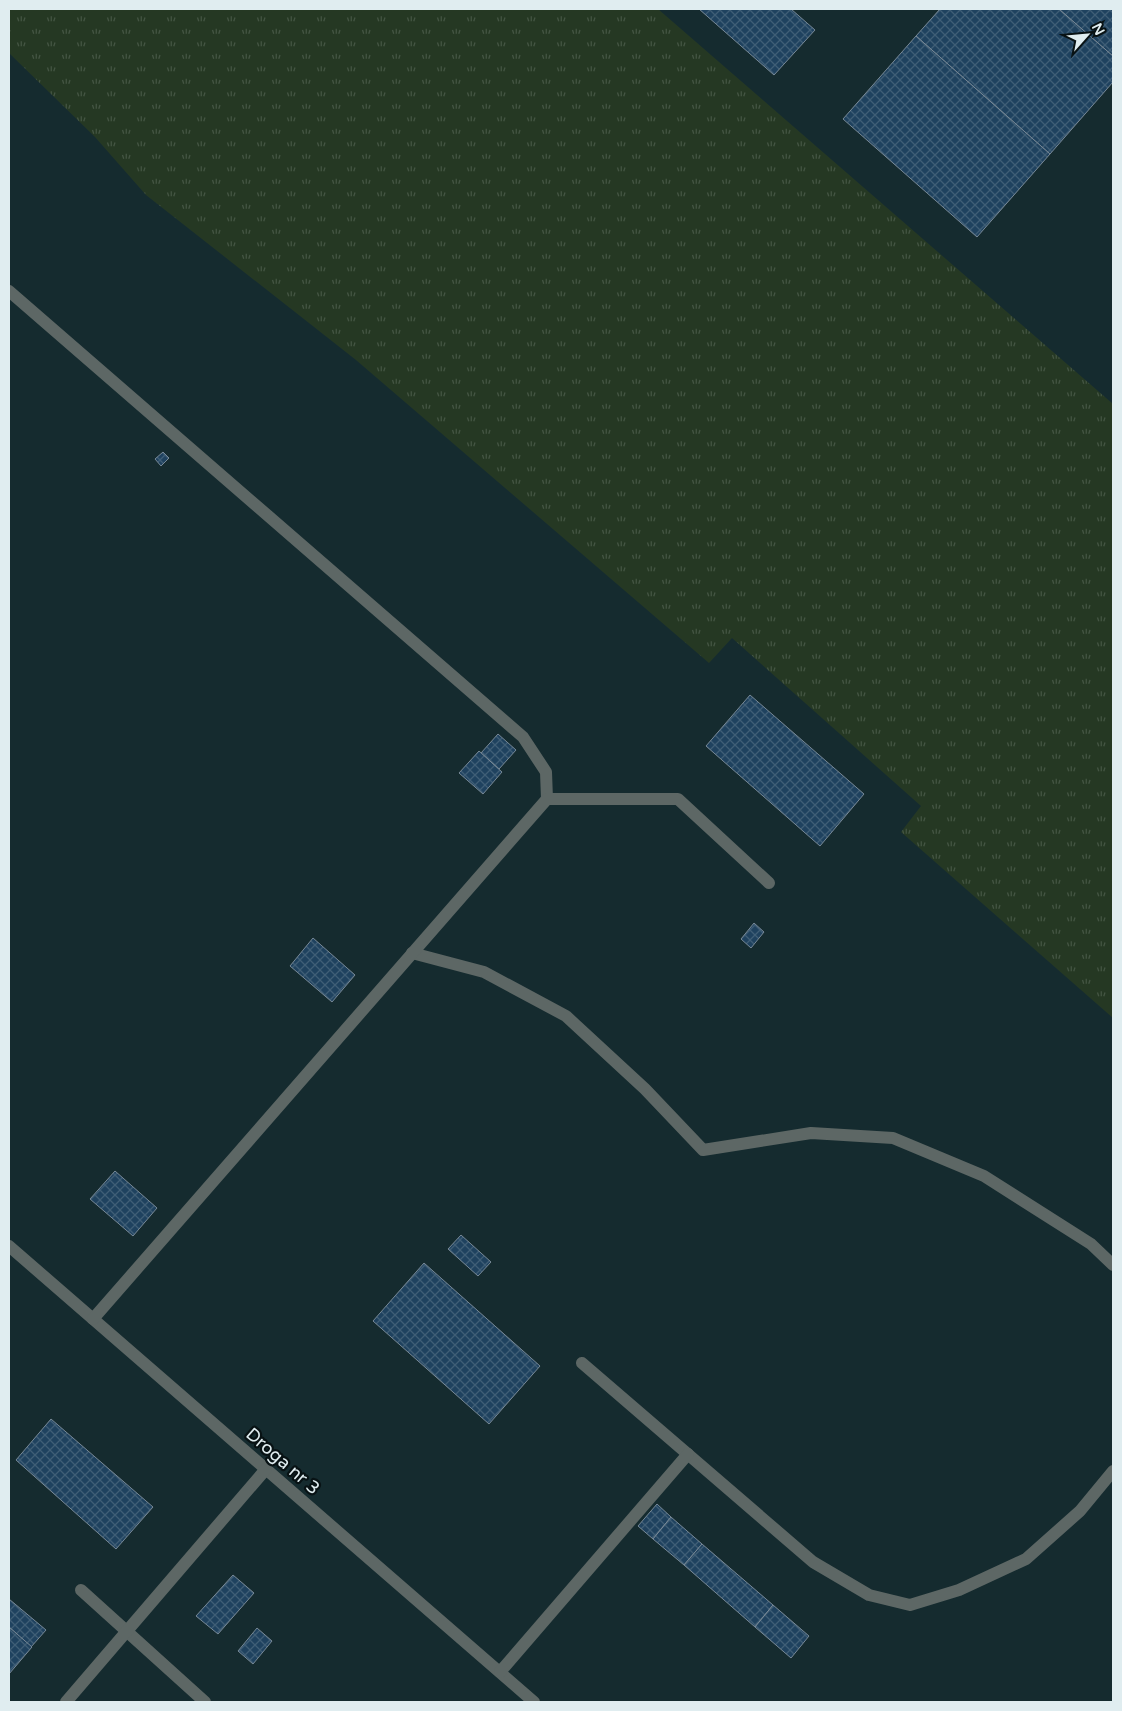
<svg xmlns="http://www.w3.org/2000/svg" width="1122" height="1711" font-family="'Varela Round',sans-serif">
<defs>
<pattern id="grass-tufts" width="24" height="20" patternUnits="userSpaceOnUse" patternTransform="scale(1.25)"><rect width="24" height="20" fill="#253823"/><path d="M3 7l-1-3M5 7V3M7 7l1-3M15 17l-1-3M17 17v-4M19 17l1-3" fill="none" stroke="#445543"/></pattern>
<pattern id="building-cross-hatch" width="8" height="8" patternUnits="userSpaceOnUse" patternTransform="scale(1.25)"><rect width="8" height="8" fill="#1f425f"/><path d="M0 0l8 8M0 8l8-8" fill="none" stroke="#3f5e76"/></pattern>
</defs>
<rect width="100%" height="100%" fill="#152b2f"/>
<!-- grass -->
<path fill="url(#grass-tufts)" d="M9,9H658L1113,404V1018L901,832L921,806L732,638L709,663L356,360L146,195L95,137L9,53Z"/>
<!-- building -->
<g fill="url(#building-cross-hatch)" stroke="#778896">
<path d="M699,9H791L815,30L774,75Z"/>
<path d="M940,9H1059L1113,56V82L1050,154L916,36Z"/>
<path d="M1059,9H1113V56Z"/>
<path d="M916,36L1050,154L977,237L843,119Z"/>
<path d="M163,452L169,458L161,466L155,459Z"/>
<path d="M750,695L864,794L820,846L706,746Z"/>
<path d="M498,734L516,750L499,769L481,753Z"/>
<path d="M479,751L502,772L483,794L459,773Z"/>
<path d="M754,923L764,932L751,948L741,939Z"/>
<path d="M313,938L355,975L332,1002L290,966Z"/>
<path d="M115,1171L157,1208L133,1236L90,1199Z"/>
<path d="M461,1235L491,1262L478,1276L448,1249Z"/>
<path d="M424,1263L540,1366L489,1424L373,1321Z"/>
<path d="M51,1419L153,1507L116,1549L16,1460Z"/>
<path d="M657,1504L671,1517L653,1539L638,1526Z"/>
<path d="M671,1517L702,1544L684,1565L653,1539Z"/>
<path d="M702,1544L773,1605L755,1627L684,1565Z"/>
<path d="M233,1575L254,1593L218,1634L196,1616Z"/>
<path d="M9,1599L46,1630L31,1647L9,1627Z"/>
<path d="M773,1605L809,1636L791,1658L755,1627Z"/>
<path d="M9,1627L32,1647L9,1674Z"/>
<path d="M257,1628L272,1641L253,1664L238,1651Z"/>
</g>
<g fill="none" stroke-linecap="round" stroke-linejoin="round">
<!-- lane -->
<g stroke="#5d6765" stroke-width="12">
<path d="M9,291L523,737L546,772L547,799"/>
<path d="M412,953L484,972L566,1016L645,1089L703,1150L811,1133L893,1138L984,1176L1091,1244L1113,1265"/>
<path d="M9,1246L534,1702"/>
<path d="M93,1319L547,799H678L769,883"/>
<path d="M582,1363L813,1562L869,1595L910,1605L959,1590L1026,1559L1080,1511L1113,1471"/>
<path d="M81,1590L205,1702"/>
<path d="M500,1672L688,1454"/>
<path d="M66,1702L266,1469"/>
</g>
</g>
<g text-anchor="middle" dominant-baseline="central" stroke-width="4.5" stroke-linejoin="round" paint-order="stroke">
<!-- street labels -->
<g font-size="18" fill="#e0edf0" stroke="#081214">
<text transform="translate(283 1461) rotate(41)">Droga nr 3</text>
</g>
</g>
<!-- border -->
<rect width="1122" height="1711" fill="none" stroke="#e0edf0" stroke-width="20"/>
<!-- north arrow -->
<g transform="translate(1087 35) rotate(63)" stroke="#081214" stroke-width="4" paint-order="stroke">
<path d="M0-4L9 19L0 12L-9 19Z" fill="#e0edf0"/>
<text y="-8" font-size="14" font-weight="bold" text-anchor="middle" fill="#e0edf0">N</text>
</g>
</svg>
